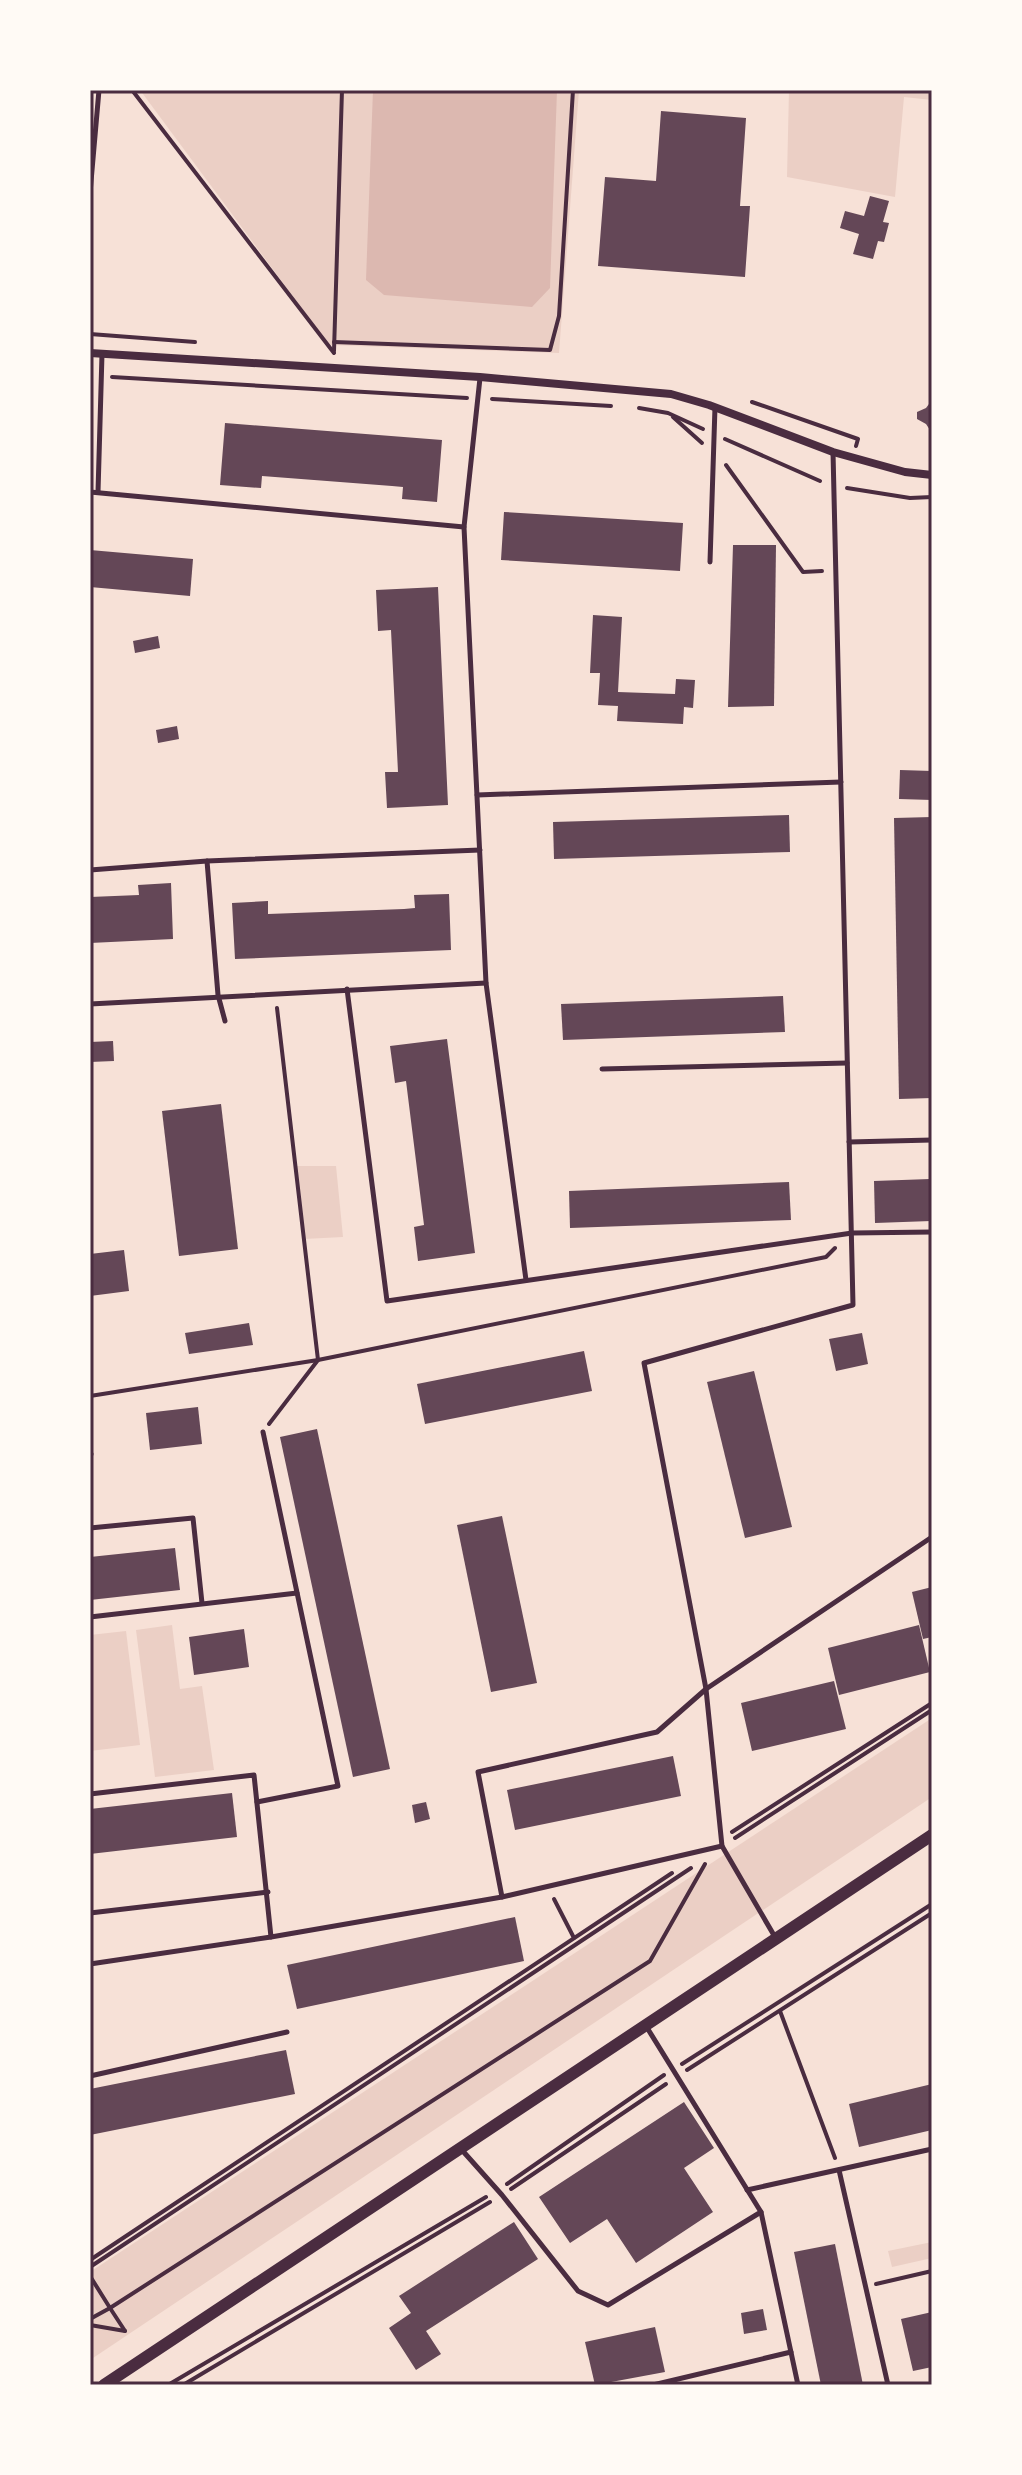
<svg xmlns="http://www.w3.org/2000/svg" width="1022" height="2475" font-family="'IBM Plex Sans',sans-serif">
<rect width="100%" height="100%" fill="#f7e1d7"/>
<!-- green -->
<g fill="#ebcfc5">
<path d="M140,90H579L559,353L329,345Z"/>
<path d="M789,90H932V100L904,97L895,197L787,177Z"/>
<path d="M296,1166H336L343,1237L304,1239Z"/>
<path d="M172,1625L180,1689L202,1686L214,1770L155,1777L136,1630Z"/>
<path d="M126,1631L140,1745L90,1751V1635Z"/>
<path d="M932,1718V1797L90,2360V2272Z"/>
<path d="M932,2242V2258L892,2267L888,2251Z"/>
</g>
<!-- water -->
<path fill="#dcb8b0" d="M373,90H557L550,288L532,307L384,295L366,280Z"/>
<!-- building -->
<g fill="#644757">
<path d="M661,111L746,118L740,206H750L745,277L598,266L605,177L656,181Z"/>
<path d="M870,196L889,201L883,222L889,223L884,242L878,241L873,259L853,254L859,234L840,228L845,211L864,216Z"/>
<path d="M932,400V433L926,424L917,419V412L926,408Z"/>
<path d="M225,423L442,440L437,502L402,499L403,487L392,486L262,476L261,488L220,485Z"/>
<path d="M504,512L683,523L680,571L501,560Z"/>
<path d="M733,545H776L774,706L728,707Z"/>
<path d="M90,550L193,559L190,596L90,587Z"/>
<path d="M438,587L448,805L387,808L385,772H398L391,630L378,631L376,590Z"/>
<path d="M593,615L622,617L618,692L675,694L676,679L695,680L693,708L684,707L683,724L617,721L618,706L598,705L600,673H590Z"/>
<path d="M158,636L160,648L135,653L133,641Z"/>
<path d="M177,726L179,739L158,743L156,730Z"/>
<path d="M900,770L932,771V800L899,799Z"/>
<path d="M789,815L790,852L554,859L553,822Z"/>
<path d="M932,817V1098L899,1099L894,818Z"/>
<path d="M171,883L173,939L90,943V897L139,895L138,885Z"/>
<path d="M449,894L451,950L235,959L232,903L268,901V914L404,909L415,908L414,895Z"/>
<path d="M783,996L785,1032L563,1040L561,1004Z"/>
<path d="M447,1039L475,1253L418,1261L414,1227L424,1225L406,1081L395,1083L390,1046Z"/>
<path d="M113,1041L114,1061L90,1062V1042Z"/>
<path d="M221,1104L238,1249L179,1256L162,1111Z"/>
<path d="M930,1179L931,1221L875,1223L874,1181Z"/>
<path d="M789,1182L791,1220L570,1228L569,1191Z"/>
<path d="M124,1250L129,1291L90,1296V1254Z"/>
<path d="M249,1323L253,1345L189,1354L185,1333Z"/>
<path d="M862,1333L868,1364L836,1371L829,1339Z"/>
<path d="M584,1351L592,1391L425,1424L417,1384Z"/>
<path d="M754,1371L792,1527L745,1538L707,1382Z"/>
<path d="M198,1407L202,1444L150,1450L146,1413Z"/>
<path d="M317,1429L390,1769L353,1777L280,1437Z"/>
<path d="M502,1516L537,1683L491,1692L457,1525Z"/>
<path d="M175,1548L180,1590L90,1600V1557Z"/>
<path d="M932,1587V1637L923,1639L912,1592Z"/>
<path d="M919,1625L930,1672L839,1695L828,1648Z"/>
<path d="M244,1629L249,1667L194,1675L189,1637Z"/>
<path d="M834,1681L846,1729L752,1751L741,1703Z"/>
<path d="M673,1756L681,1796L515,1830L507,1790Z"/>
<path d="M232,1793L237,1837L90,1854V1809Z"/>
<path d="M426,1802L430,1819L415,1823L412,1805Z"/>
<path d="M515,1917L524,1961L297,2009L287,1965Z"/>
<path d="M286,2050L295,2094L90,2135V2089Z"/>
<path d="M932,2084V2130L859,2147L849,2104Z"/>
<path d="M684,2102L714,2148L684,2168L713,2212L636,2263L607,2219L570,2243L539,2197Z"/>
<path d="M514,2222L538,2259L426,2331L441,2354L416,2370L389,2328L411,2313L399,2296Z"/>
<path d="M835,2244L863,2385H821L794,2252Z"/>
<path d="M763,2309L767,2330L744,2334L741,2313Z"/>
<path d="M932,2312V2367L913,2371L901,2319Z"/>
<path d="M655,2327L665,2372L595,2385L585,2342Z"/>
</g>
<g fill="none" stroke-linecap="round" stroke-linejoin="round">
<!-- path -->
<g stroke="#4a2c40" stroke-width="4">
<path d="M132,90L334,353"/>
<path d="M90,334L195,342"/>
<path d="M334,342L550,350L559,316L573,90"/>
<path d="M334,351L342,90"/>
<path d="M112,377L467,398"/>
<path d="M492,399L611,406"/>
<path d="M752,402L858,439L856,446"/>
<path d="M639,408L668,413L703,429"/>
<path d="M673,417L702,443"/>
<path d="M725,439L820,481"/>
<path d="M726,465L803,572L822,571"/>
<path d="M847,488L910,498L932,497"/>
<path d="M90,1396L318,1360L826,1257L835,1248"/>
<path d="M269,1424L318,1360L277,1008"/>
<path d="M732,1832L932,1703"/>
<path d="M735,1838L932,1710"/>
<path d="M554,1899L574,1938"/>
<path d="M780,2011L835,2158"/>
<path d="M682,2064L932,1904"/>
<path d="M687,2070L932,1913"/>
<path d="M507,2184L664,2075"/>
<path d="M511,2189L666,2084"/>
<path d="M90,2260L672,1873"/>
<path d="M90,2267L691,1868"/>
<path d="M90,2276L110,2308L650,1961L705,1864"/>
<path d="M876,2284L932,2271"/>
<path d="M90,2319L110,2308L125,2331"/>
<path d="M90,2325L125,2331"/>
<path d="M168,2385L486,2197"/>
<path d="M183,2385L490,2202"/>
</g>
<!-- service -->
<g stroke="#4a2c40" stroke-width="5">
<path d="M90,193L99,90"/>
<path d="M480,378L464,527L486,983L526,1280"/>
<path d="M90,492L464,527"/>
<path d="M98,492L102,354"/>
<path d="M710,562L715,407"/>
<path d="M477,795L841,782"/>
<path d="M207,861L218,995L225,1021"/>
<path d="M90,870L207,861L480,850"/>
<path d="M347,989L387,1301L852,1233L932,1232"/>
<path d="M90,1004L486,983"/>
<path d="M602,1069L847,1063"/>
<path d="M849,1142L932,1140"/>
<path d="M90,1454H91"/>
<path d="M90,1528L193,1518L202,1603"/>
<path d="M90,1617L297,1593"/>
<path d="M90,1794L254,1775L271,1937"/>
<path d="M257,1802L338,1786L263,1432"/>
<path d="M502,1897L478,1772L657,1732L706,1689L932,1537"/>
<path d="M90,1913L268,1892"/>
<path d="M775,1937L722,1846L706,1689L644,1363L853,1305L833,452"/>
<path d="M90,1964L271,1937L502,1897L722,1846"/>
<path d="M90,2076L287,2032"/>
<path d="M461,2149L502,2195L578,2291L608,2305L761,2212L646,2026"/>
<path d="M839,2170L888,2385"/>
<path d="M747,2190L932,2149"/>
<path d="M761,2212L798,2385"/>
<path d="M653,2385L791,2352"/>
</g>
<!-- minor -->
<path stroke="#4a2c40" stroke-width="8" d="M90,353L480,377L671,394L709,405L833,452L905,472L932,475"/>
<!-- tertiary -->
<path stroke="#4a2c40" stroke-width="12" d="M104,2385L932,1835"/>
</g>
<!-- border -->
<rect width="1022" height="2475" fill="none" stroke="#fffaf5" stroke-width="184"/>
<rect x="92" y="92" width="838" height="2291" fill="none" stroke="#4a2c40" stroke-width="3"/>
</svg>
